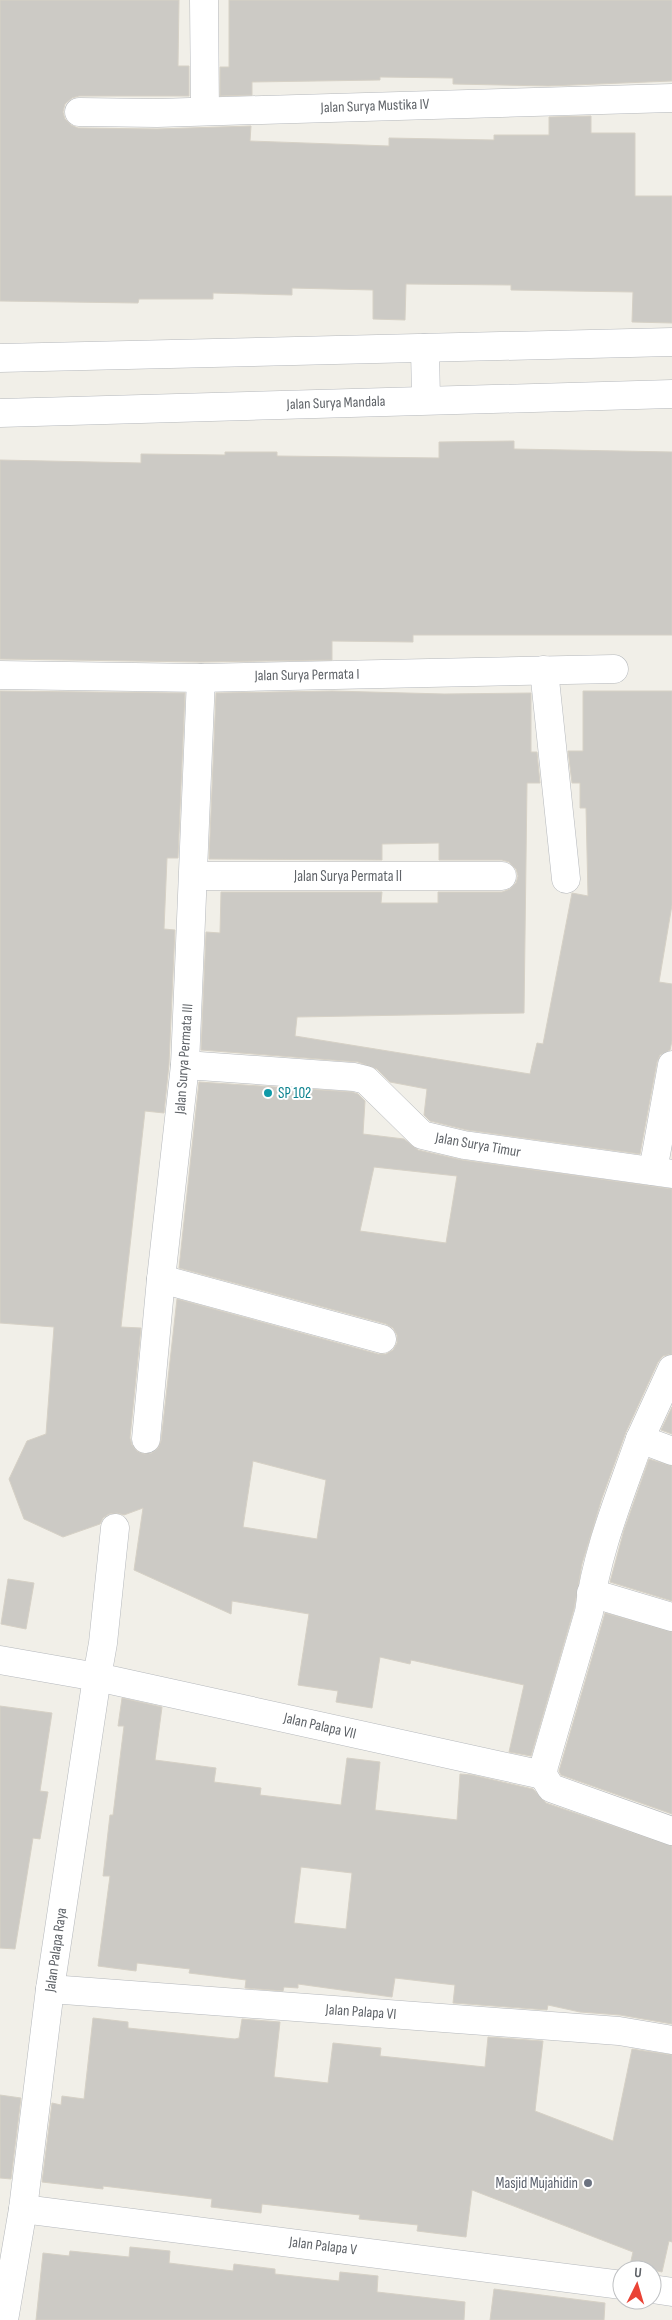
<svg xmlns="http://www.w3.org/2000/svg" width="672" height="2320" font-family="'Sofia Sans Condensed',sans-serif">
<rect width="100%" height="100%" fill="#f1efe8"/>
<!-- building -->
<g fill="#cccac5" stroke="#d6d1c6" fill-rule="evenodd">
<path d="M0,0H179L178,66H189V96H79L72,98L65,104L63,112L65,119L71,125L78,128L157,129L251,126L250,141L389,146V138L494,140V135H549V117L591,116V133H635V196H672V323L632,322L633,292L511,290V285L406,284L405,320L373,319V290L292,288V295L213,293V299H139L138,303L0,301Z"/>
<path d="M229,0H672V81L549,86L453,84V78L380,77V80L252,82V95L220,96V67H229Z"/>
<path d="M514,441V449L672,452V635H413V642L332,641V660L201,662L0,659V460L141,463V454L225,455V452H277V456L439,458V442Z"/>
<path d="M0,691L185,693L178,858H167L164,929L175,930L169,1064L164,1113L145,1111L121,1327L141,1328L130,1438L132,1445L137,1451L144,1454L152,1453L158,1448L161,1441L177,1299L378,1354H386L393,1350L397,1343V1335L393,1328L386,1324L179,1268L199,1082L352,1092L358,1094L365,1101L363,1134L404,1139L418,1150L462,1160L672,1189V1354L663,1356L658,1362L626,1432L602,1498L582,1564L574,1609L531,1756L509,1752L524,1685L411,1660L410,1664L380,1657L372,1708L336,1702L338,1691L298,1685L309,1614L232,1601L231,1614L134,1570L143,1508L124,1515L117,1513L109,1514L103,1518L100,1524L63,1537L24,1519L9,1479L27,1441L46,1434L54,1327L0,1323ZM374,1167L457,1176L446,1243L360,1231ZM253,1461L326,1480L317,1539L243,1527Z"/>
<path d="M332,691L444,694L531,693V752H537L540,783H527L524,1013L297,1017L295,1036L530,1074L537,1043L543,1044L572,893L588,896L586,808H580V783H572L568,751H583V691H672V905L659,982L672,984V1041L670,1050L660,1055L657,1062L640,1154L467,1130L430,1121L424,1115L427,1089L390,1082L377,1069L358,1062L201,1050L206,932L220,933L221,892H382L381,903H438V892H502L510,889L516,883L518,876L516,869L509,862L502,860H439V843L382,844V860L209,859L216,693Z"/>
<path d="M672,1407V1434L661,1430Z"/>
<path d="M649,1459L672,1466V1601L610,1582L624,1530Z"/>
<path d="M8,1579L34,1583L26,1629L1,1624Z"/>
<path d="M605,1613L672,1632V1814L561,1775L559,1771Z"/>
<path d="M122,1698L162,1707L155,1760L216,1768L214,1782L261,1788L260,1795L341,1805L347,1758L380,1762L375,1810L457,1820L460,1774L472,1775L533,1789L546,1803L672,1846V2024L620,2015L580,2012L548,2005L547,2010L453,2003L455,1985L395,1978L392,1997L298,1984V1988L284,1987L283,1991L245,1988L246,1980L189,1973L190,1969L137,1963L136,1971L98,1966L110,1876H103L110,1815H113L124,1726H118ZM301,1867L352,1873L346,1929L294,1923Z"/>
<path d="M0,1706L52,1713L40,1791L48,1792L40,1839L33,1838L15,1949L0,1948Z"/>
<path d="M93,2018L128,2022V2028L235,2039L239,2038L242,2019L280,2022L274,2077L328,2083L333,2043L381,2048L380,2056L485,2067L488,2037L543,2041L535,2111L613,2141L632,2049L672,2055V2242L669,2241L662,2272L630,2265L633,2252L472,2190L466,2237L417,2231L418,2225L359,2219L360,2215L262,2204L261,2213L211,2207L212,2199L103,2186V2189L42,2182L52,2103L61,2105L62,2096L84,2099Z"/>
<path d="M0,2095L21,2098L11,2179L0,2178Z"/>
<path d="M130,2247L170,2251L169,2263L233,2271L234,2264L275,2269V2274L339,2281L340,2272L378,2276L377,2292L465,2302L464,2320H36L43,2253L69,2256L70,2251L129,2257Z"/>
<path d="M494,2289L605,2303L604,2320H490Z"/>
</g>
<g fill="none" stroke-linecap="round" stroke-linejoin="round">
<defs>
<g id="minor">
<path d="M204,0L205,111"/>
<path d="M79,112L157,113L672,98"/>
<path d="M425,348L426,400"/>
<path d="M0,358L672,342"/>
<path d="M0,413L672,394"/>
<path d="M544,670L566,879"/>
<path d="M0,675L201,678L614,669"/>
<path d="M194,876H502"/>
<path d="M185,1065L354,1077L366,1080L422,1135L464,1145L672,1174"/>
<path d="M653,1171L672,1065"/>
<path d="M161,1279L382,1339"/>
<path d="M146,1439L161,1279L185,1065L201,678"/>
<path d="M640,1439L672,1369"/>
<path d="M672,1451L640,1439C620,1496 596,1553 589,1612L544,1766L543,1775L551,1788L672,1831"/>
<path d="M115,1528L103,1643L97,1677L543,1775"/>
<path d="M591,1593L672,1617"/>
<path d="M0,1660L97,1677L50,1989L23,2209L4,2320"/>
<path d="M50,1989L619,2031L672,2040"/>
<path d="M23,2209L622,2285"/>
<path d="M652,2289L672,2292"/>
</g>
</defs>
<!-- minor casing -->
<use href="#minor" stroke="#b5b8bc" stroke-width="29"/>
<!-- minor -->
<use href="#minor" stroke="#fff" stroke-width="28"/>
</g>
<!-- markers -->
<circle fill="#0f9aa8" stroke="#fff" stroke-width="2" cx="268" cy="1093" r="5"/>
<circle fill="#6b7280" stroke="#fff" stroke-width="2" cx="588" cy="2183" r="5"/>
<g text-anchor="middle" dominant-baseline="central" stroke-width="4" stroke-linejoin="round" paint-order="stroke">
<!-- street labels -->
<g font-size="15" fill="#5f6368" stroke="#fff">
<text transform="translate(375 106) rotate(-2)">Jalan Surya Mustika IV</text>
<text transform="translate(336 403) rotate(-2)">Jalan Surya Mandala</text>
<text transform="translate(307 675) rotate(-1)">Jalan Surya Permata I</text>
<text x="348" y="876">Jalan Surya Permata II</text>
<text transform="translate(184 1059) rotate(-86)">Jalan Surya Permata III</text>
<text transform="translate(478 1145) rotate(10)">Jalan Surya Timur</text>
<text transform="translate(320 1726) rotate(13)">Jalan Palapa VII</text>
<text transform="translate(56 1950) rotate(-82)">Jalan Palapa Raya</text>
<text transform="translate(361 2012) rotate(4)">Jalan Palapa VI</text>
<text transform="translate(323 2246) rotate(7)">Jalan Palapa V</text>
</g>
<!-- culture labels -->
<g font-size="15" fill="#0d838f" stroke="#fff" text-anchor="start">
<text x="278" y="1093">SP 102</text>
</g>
<!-- worship labels -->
<g font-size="15" fill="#5b616d" stroke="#fff" text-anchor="end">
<text x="578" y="2183">Masjid Mujahidin</text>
</g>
</g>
<!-- north arrow -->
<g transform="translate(637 2285) rotate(5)"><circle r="24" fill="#ffffff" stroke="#bfc1c3"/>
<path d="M0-4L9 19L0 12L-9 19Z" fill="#ea4335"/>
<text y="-8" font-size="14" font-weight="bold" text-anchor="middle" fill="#5f6368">U</text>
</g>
</svg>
